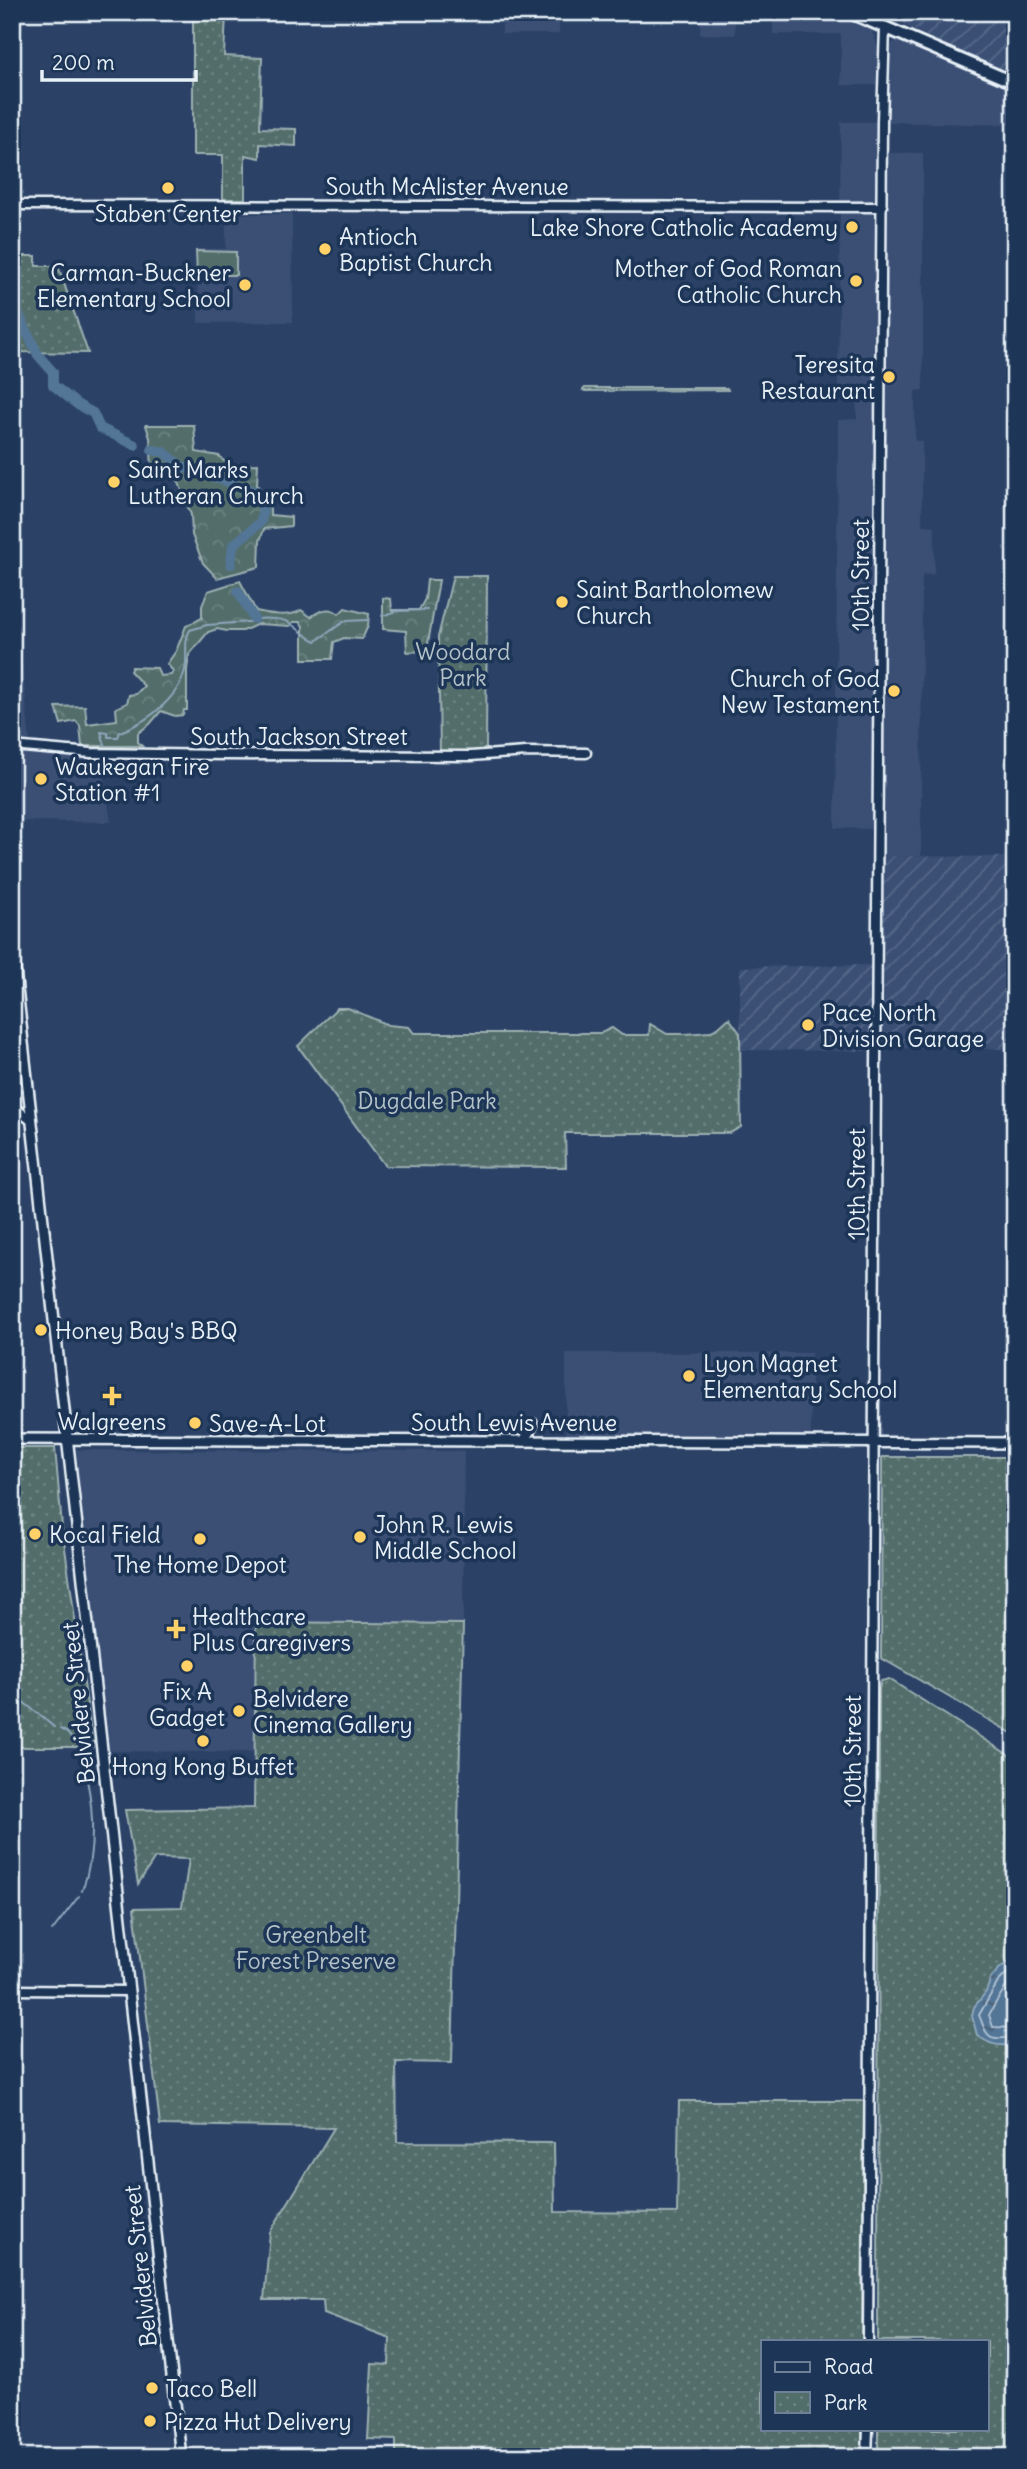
<svg xmlns="http://www.w3.org/2000/svg" width="1027" height="2469" font-family="Delius,sans-serif">
<defs>
<pattern id="industrial-furrows" width="10" height="10" patternUnits="userSpaceOnUse" patternTransform="scale(1.75)"><rect width="10" height="10" fill="#3a4f74"/><path d="M-1 1l2-2M0 10L10 0M9 11l2-2" fill="none" stroke="#566989"/></pattern>
<pattern id="forest-crowns" width="20" height="18" patternUnits="userSpaceOnUse" patternTransform="scale(1.75)"><rect width="20" height="18" fill="#526e6b"/><path d="M2 6a3 3 0 1 1 6 0M12 15a3 3 0 1 1 6 0" fill="none" stroke="#6b8381"/></pattern>
<pattern id="park-dots" width="8" height="8" patternUnits="userSpaceOnUse" patternTransform="scale(1.75)"><rect width="8" height="8" fill="#526e6b"/><path d="M2 2h.1M6 6h.1" fill="none" stroke="#6b8381" stroke-width="1.8" stroke-linecap="round"/></pattern>
<pattern id="water-ripples" width="26" height="14" patternUnits="userSpaceOnUse" patternTransform="scale(1.75)"><rect width="26" height="14" fill="#527596"/><path d="M2 4q2-2 4 0t4 0M15 11q2-2 4 0t4 0" fill="none" stroke="#4c5e70"/></pattern>
</defs>
<rect width="100%" height="100%" fill="#2b4266"/>
<filter id="ink" filterUnits="userSpaceOnUse"><feTurbulence type="fractalNoise" baseFrequency=".0143" numOctaves="2"/><feDisplacementMap in="SourceGraphic" scale="14" xChannelSelector="R" yChannelSelector="G"/><feConvolveMatrix kernelMatrix="1 2 1 2 8 2 1 2 1" color-interpolation-filters="sRGB"/></filter>
<g filter="url(#ink)">
<!-- built -->
<g fill="#3a4f74">
<rect x="502" y="12" width="57" height="22"/>
<path d="M701,12H735V35L700,34Z"/>
<path d="M773,12H834L872,31L878,47V85H841V34H773Z"/>
<path d="M894,42H899L1015,91V125L887,122V50Z"/>
<path d="M841,122H877L873,829L835,828L838,420L857,419L856,390H838Z"/>
<path d="M887,153H923V390L915,391V441H922V525L935,526L934,574L922,575L921,856H882Z"/>
<path d="M226,214H292L293,322L198,323L197,249H226Z"/>
<path d="M12,611L18,625L30,742L12,740Z"/>
<path d="M12,751L101,760L111,822L12,821Z"/>
<path d="M12,1014H14L23,1101L18,1105L12,1102Z"/>
<rect x="566" y="1353" width="245" height="83"/>
<path d="M76,1450L464,1451L463,1624L255,1622L254,1752L107,1751Z"/>
</g>
<!-- industrial -->
<g fill="url(#industrial-furrows)">
<path d="M896,12H1015V77L910,28L901,21Z"/>
<path d="M882,856L1015,857V1049L879,1048Z"/>
<path d="M872,965L871,1051L740,1050V967Z"/>
</g>
<!-- grass -->
<g fill="#526e6b" stroke="#9db0b2" stroke-width="2">
<path d="M196,251L236,252V275H197Z"/>
<path d="M585,388H727L728,390L585,391L583,390Z"/>
</g>
<!-- forest -->
<g fill="url(#forest-crowns)" stroke="#9db0b2" stroke-width="2">
<path d="M146,425H194L196,452L219,456L228,465L258,464L257,485C266,496 271,500 270,515L291,517V526L264,529L260,541L259,567L217,578L203,563L192,535L191,515L178,480L163,470L152,467L150,438Z"/>
<path d="M427,580H439L427,649L425,651L407,652L406,631L383,629V598L391,599L392,610H419L425,599Z"/>
<path d="M240,581L256,611C268,614 291,618 301,610L311,617C319,610 330,606 339,614L345,608L369,614L368,626L362,639L344,638L334,642L332,659H303V626L300,622H293L290,626L258,624L243,631H227L217,629L208,632L189,655L187,670V710H184L183,715L175,716L161,711L150,724L138,733V742L142,746H82L80,726L76,721L61,724L56,707L85,706L87,724L117,720L116,708L127,703L129,695L136,694L144,686L130,671L132,667L157,668L160,676L171,675L173,671L167,664L176,651L186,626L202,618V606L208,591Z"/>
</g>
<!-- park -->
<g fill="url(#park-dots)" stroke="#9db0b2" stroke-width="2">
<path d="M196,14H226L224,56L262,58L260,128L296,129V146L260,144V158L245,155V199H223V155H193V16Z"/>
<path d="M12,256H36V266H58L88,353L12,352Z"/>
<path d="M453,576H487L486,751L440,752L438,637Z"/>
<path d="M337,1008H348L388,1025L409,1027L414,1033H601L612,1028L622,1035H649L650,1024L667,1034H686L709,1032L718,1028L729,1018L740,1033L741,1127L730,1133H565L566,1167L385,1166L298,1046Z"/>
<path d="M12,1448H55L62,1527L93,1747H12Z"/>
<path d="M882,1457H1015V1735L881,1658Z"/>
<path d="M256,1622L463,1624L452,2063L396,2062L397,2142L554,2143L555,2212L677,2213L679,2101H864L862,2341H763V2429H862V2457H396V2440L368,2439L372,2364L389,2365L390,2338L324,2313L323,2300H264L270,2232L334,2128L160,2125L134,1908L182,1907L189,1859L155,1858L138,1884L125,1810L254,1808Z"/>
<path d="M889,1679L1015,1759V2457H878V2429H987V2341H878L879,1689L881,1681Z"/>
</g>
<!-- water -->
<path fill="url(#water-ripples)" stroke="#8ea7bd" stroke-width="2" d="M1015,1957V2043C1001,2048 988,2044 977,2035L972,2016L974,2007L986,1992L991,1978L1000,1968Z"/>
<g fill="none" stroke-linecap="round" stroke-linejoin="round">
<!-- shore -->
<g stroke="#acbfd1" stroke-width="2">
<path d="M1015,1966L998,1982L979,2015C988,2038 987,2041 1015,2037"/>
<path d="M1015,1977C1005,1985 995,2004 989,2015L993,2027L1015,2028"/>
</g>
<!-- stream -->
<g stroke="#8ea7bd" stroke-width="2">
<path d="M382,616L397,611L427,610"/>
<path d="M105,745L101,732L108,733V737H118L120,732C149,721 184,695 186,662C187,650 184,640 190,630L207,625L249,622C257,617 280,618 288,622C298,628 304,636 316,641L345,621L368,620"/>
<path d="M21,1700L54,1727"/>
<path d="M60,1729L66,1732L81,1748L78,1752C95,1792 97,1850 82,1891"/>
<path d="M52,1931L79,1896"/>
</g>
<!-- river -->
<g stroke="#527596" stroke-width="10">
<path d="M12,300L38,355L53,372V385L78,405L93,413L100,428L135,445"/>
<path d="M152,450L164,452L182,467L258,492L263,511L261,522L233,545L231,564"/>
<path d="M238,591L254,619"/>
</g>
<defs>
<g id="tertiary">
<path d="M12,205L882,207"/>
<path d="M12,746L91,753L225,755L471,756L526,752L586,753"/>
<path d="M12,1106L31,1120"/>
<path d="M12,1990L129,1991"/>
<path d="M868,2341L882,121L885,27"/>
<path d="M867,2457L868,2429"/>
</g>
<g id="secondary">
<path d="M12,944L181,2457"/>
<path d="M12,1439L1015,1443"/>
<path d="M524,1441L533,1424"/>
</g>
<path id="trunk" d="M849,12L1015,83"/>
</defs>
<!-- tertiary casing -->
<use href="#tertiary" stroke="#e8f1f8" stroke-width="13"/>
<!-- secondary casing -->
<use href="#secondary" stroke="#e8f1f8" stroke-width="14"/>
<!-- trunk casing -->
<use href="#trunk" stroke="#e8f1f8" stroke-width="16"/>
<!-- tertiary -->
<use href="#tertiary" stroke="#1d3557" stroke-width="8"/>
<!-- secondary -->
<use href="#secondary" stroke="#1d3557" stroke-width="9"/>
<!-- trunk -->
<use href="#trunk" stroke="#1d3557" stroke-width="10"/>
</g>
</g>
<!-- markers -->
<g fill="#ffd166" stroke="#1d3557" stroke-width="2.5">
<circle cx="168" cy="188" r="7"/>
<circle cx="852" cy="227" r="7"/>
<circle cx="325" cy="249" r="7"/>
<circle cx="856" cy="281" r="7"/>
<circle cx="245" cy="285" r="7"/>
<circle cx="889" cy="377" r="7"/>
<circle cx="114" cy="482" r="7"/>
<circle cx="562" cy="602" r="7"/>
<circle cx="894" cy="691" r="7"/>
<circle cx="41" cy="779" r="7"/>
<circle cx="808" cy="1025" r="7"/>
<circle cx="41" cy="1330" r="7"/>
<circle cx="689" cy="1376" r="7"/>
<path d="M108.5 1385.5h7v7h7v7h-7v7h-7v-7h-7v-7h7z"/>
<circle cx="195" cy="1423" r="7"/>
<circle cx="35" cy="1534" r="7"/>
<circle cx="360" cy="1537" r="7"/>
<circle cx="200" cy="1539" r="7"/>
<path d="M172.5 1618.5h7v7h7v7h-7v7h-7v-7h-7v-7h7z"/>
<circle cx="187" cy="1666" r="7"/>
<circle cx="239" cy="1711" r="7"/>
<circle cx="203" cy="1741" r="7"/>
<circle cx="152" cy="2388" r="7"/>
<circle cx="150" cy="2421" r="7"/>
</g>
<g text-anchor="middle" dominant-baseline="central" stroke-width="7" stroke-linejoin="round" paint-order="stroke">
<!-- street labels -->
<g font-size="23" fill="#e8f1f8" stroke="#1d3557">
<text x="447" y="186">South McAlister Avenue</text>
<text transform="translate(860 575) rotate(-90)">10th Street</text>
<text x="299" y="736">South Jackson Street</text>
<text transform="translate(856 1184) rotate(-90)">10th Street</text>
<text x="514" y="1422">South Lewis Avenue</text>
<text transform="translate(78 1703) rotate(-96)">Belvidere Street</text>
<text transform="translate(852 1751) rotate(-90)">10th Street</text>
<text transform="translate(140 2266) rotate(-96)">Belvidere Street</text>
</g>
<!-- poi labels -->
<g font-size="23" fill="#e8f1f8" stroke="#1d3557" text-anchor="start">
<text x="168" y="213" text-anchor="middle">Staben Center</text>
<text x="838" y="227" text-anchor="end">Lake Shore Catholic Academy</text>
<text x="339" y="236">Antioch<tspan x="339" dy="26">Baptist Church</tspan></text>
<text x="842" y="268" text-anchor="end">Mother of God Roman<tspan x="842" dy="26">Catholic Church</tspan></text>
<text x="231" y="272" text-anchor="end">Carman-Buckner<tspan x="231" dy="26">Elementary School</tspan></text>
<text x="875" y="364" text-anchor="end">Teresita<tspan x="875" dy="26">Restaurant</tspan></text>
<text x="128" y="469">Saint Marks<tspan x="128" dy="26">Lutheran Church</tspan></text>
<text x="576" y="589">Saint Bartholomew<tspan x="576" dy="26">Church</tspan></text>
<text x="880" y="678" text-anchor="end">Church of God<tspan x="880" dy="26">New Testament</tspan></text>
<text x="55" y="766">Waukegan Fire<tspan x="55" dy="26">Station #1</tspan></text>
<text x="822" y="1012">Pace North<tspan x="822" dy="26">Division Garage</tspan></text>
<text x="55" y="1330">Honey Bay's BBQ</text>
<text x="703" y="1363">Lyon Magnet<tspan x="703" dy="26">Elementary School</tspan></text>
<text x="112" y="1421" text-anchor="middle">Walgreens</text>
<text x="209" y="1423">Save-A-Lot</text>
<text x="374" y="1524">John R. Lewis<tspan x="374" dy="26">Middle School</tspan></text>
<text x="49" y="1534">Kocal Field</text>
<text x="200" y="1564" text-anchor="middle">The Home Depot</text>
<text x="192" y="1616">Healthcare<tspan x="192" dy="26">Plus Caregivers</tspan></text>
<text x="187" y="1691" text-anchor="middle">Fix A<tspan x="187" dy="26">Gadget</tspan></text>
<text x="253" y="1698">Belvidere<tspan x="253" dy="26">Cinema Gallery</tspan></text>
<text x="203" y="1766" text-anchor="middle">Hong Kong Buffet</text>
<text x="166" y="2388">Taco Bell</text>
<text x="164" y="2421">Pizza Hut Delivery</text>
</g>
<!-- park labels -->
<g font-size="23" fill="#b4c3c7" stroke="#1d3557">
<text x="463" y="651">Woodard<tspan x="463" dy="26">Park</tspan></text>
<text x="427" y="1100">Dugdale Park</text>
<text x="316" y="1934">Greenbelt<tspan x="316" dy="26">Forest Preserve</tspan></text>
</g>
</g>
<!-- margin -->
<rect width="1027" height="2469" fill="none" stroke="#1d3557" stroke-width="42"/>
<rect x="21" y="21" width="985" height="2427" fill="none" stroke="#e8f1f8" stroke-width="2.5" filter="url(#ink)"/>
<!-- legend -->
<rect x="761" y="2340" width="228" height="91" fill="#1d3557" stroke="#6e8097" stroke-width="2"/>
<rect x="775" y="2362" width="35" height="10" fill="#1d3557" stroke="#6e8097" stroke-width="2"/>
<text x="824" y="2374" font-size="21" fill="#e8f1f8">Road</text>
<rect x="775" y="2392" width="35" height="21" fill="url(#park-dots)" stroke="#6e8097" stroke-width="2"/>
<text x="824" y="2410" font-size="21" fill="#e8f1f8">Park</text>
<!-- scale -->
<path d="M42 70v10h154v-10" fill="none" stroke="#e8f1f8" stroke-width="3.5"/>
<text x="52" y="70" font-size="21" fill="#e8f1f8" stroke="#1d3557" stroke-width="5" paint-order="stroke">200 m</text>
</svg>
